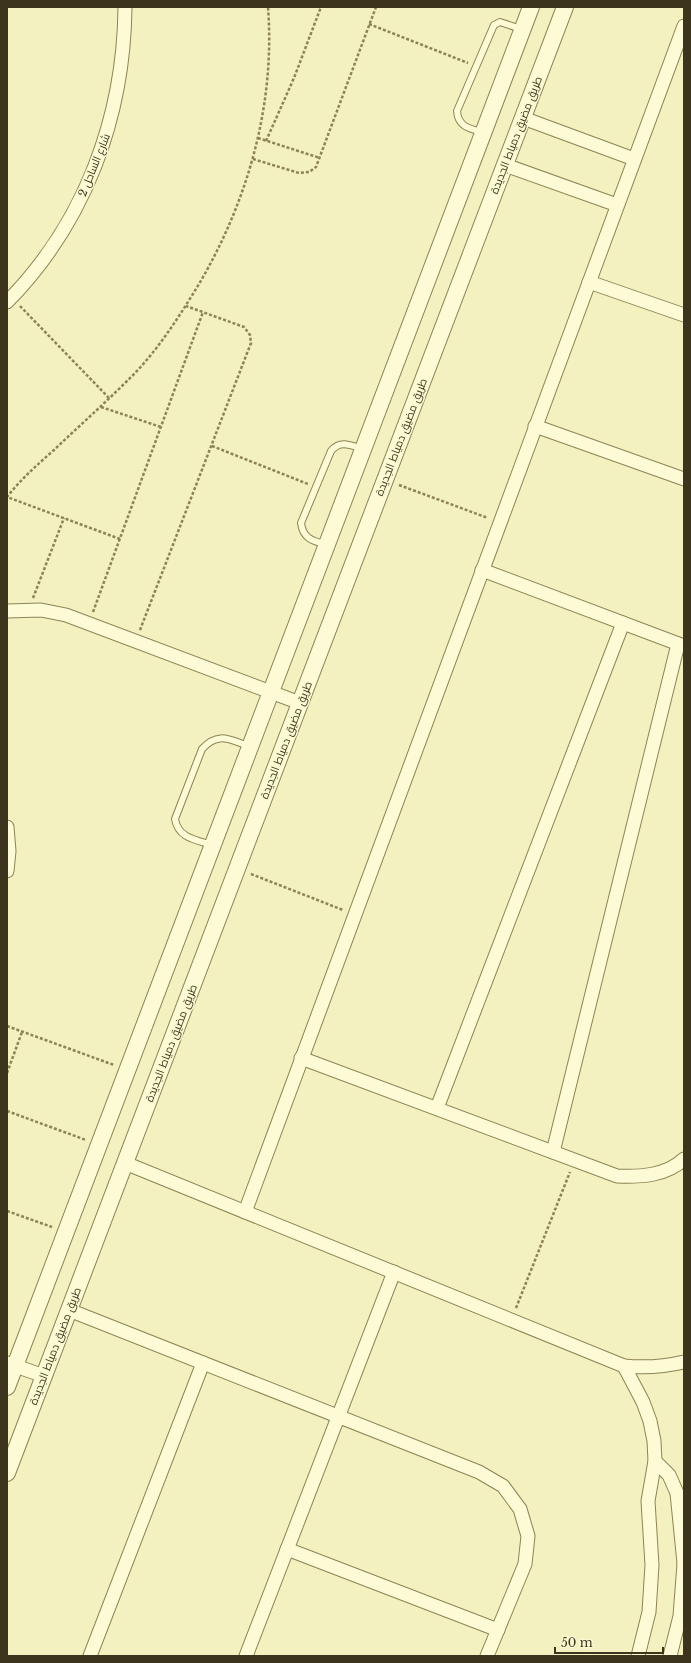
<svg xmlns="http://www.w3.org/2000/svg" width="691" height="1663" font-family="'Libre Baskerville',Cairo,serif">
<rect width="100%" height="100%" fill="#f3f1c0"/>
<g fill="none" stroke-linecap="round" stroke-linejoin="round">
<defs>
<g id="service">
<path d="M483,132C470,129 458,127 457,111L494,25L500,22L521,29"/>
<path d="M327,545C313,541 303,539 301,523L331,451C340,440 350,445 362,449"/>
<path d="M212,845C196,840 178,838 175,819L202,749C218,731 230,740 249,746"/>
</g>
<g id="minor">
<path d="M523,118L634,159"/>
<path d="M505,165L617,205"/>
<path d="M589,282L684,315"/>
<path d="M7,302C85,223 124,117 125,7"/>
<path d="M535,426L684,479"/>
<path d="M482,570L684,646"/>
<path d="M7,611L41,610L66,615L300,703"/>
<path d="M7,827L9,851L7,871"/>
<path d="M301,1058L617,1176C640,1177 666,1176 684,1159"/>
<path d="M437,1108L623,623"/>
<path d="M553,1152L678,644"/>
<path d="M125,1163L624,1366C645,1368 663,1367 684,1362"/>
<path d="M245,1212L684,26"/>
<path d="M69,1310L479,1472L503,1486L520,1509L528,1536L525,1564L487,1656"/>
<path d="M7,1363L44,1376"/>
<path d="M624,1366L643,1402L650,1421L654,1441L655,1461L648,1501L652,1565L649,1612L638,1656"/>
<path d="M655,1461L669,1475L677,1493L684,1563"/>
<path d="M287,1549L498,1630"/>
<path d="M90,1656L203,1363"/>
<path d="M246,1656L394,1272"/>
<path d="M670,1656L680,1616L684,1564"/>
</g>
<g id="tertiary">
<path d="M7,1387L531,7"/>
<path d="M7,1473L565,7"/>
</g>
</defs>
<!-- service casing -->
<use href="#service" stroke="#8e8356" stroke-width="8"/>
<!-- minor casing -->
<use href="#minor" stroke="#8e8356" stroke-width="15"/>
<!-- tertiary casing -->
<use href="#tertiary" stroke="#8e8356" stroke-width="18"/>
<!-- path -->
<g stroke="#8e8356" stroke-width="2.5" stroke-dasharray="3 2" stroke-linecap="butt">
<path d="M369,24L468,63"/>
<path d="M258,138L320,158"/>
<path d="M266,141L294,78L321,7"/>
<path d="M253,159L299,173L309,172L316,167L376,7"/>
<path d="M20,306L109,398"/>
<path d="M101,407L161,427"/>
<path d="M212,446L308,484"/>
<path d="M399,485L488,518"/>
<path d="M120,539L7,497C21,479 37,465 54,450C78,427 103,405 127,381C150,359 169,332 186,305C243,217 276,113 268,7"/>
<path d="M33,598L64,518"/>
<path d="M93,612L203,312"/>
<path d="M140,630L251,343L250,335L244,327L186,306"/>
<path d="M251,874L343,910"/>
<path d="M7,1026L114,1065"/>
<path d="M7,1073L22,1032"/>
<path d="M7,1111L86,1140"/>
<path d="M7,1211L52,1227"/>
<path d="M516,1308L570,1172"/>
</g>
<!-- service -->
<use href="#service" stroke="#fcfbd5" stroke-width="6"/>
<!-- minor -->
<use href="#minor" stroke="#fcfbd5" stroke-width="13"/>
<!-- tertiary -->
<use href="#tertiary" stroke="#fcfbd5" stroke-width="16"/>
</g>
<g text-anchor="middle" dominant-baseline="central" stroke-width="3" stroke-linejoin="round" paint-order="stroke">
<!-- street labels -->
<g font-size="11" fill="#3c341c" stroke="#f9f9d1">
<text transform="translate(516 135) rotate(-69)">طريق مضيق دمياط الجديدة</text>
<text transform="translate(94 165) rotate(-68)">شارع الساحل 2</text>
<text transform="translate(401 437) rotate(-69)">طريق مضيق دمياط الجديدة</text>
<text transform="translate(286 740) rotate(-69)">طريق مضيق دمياط الجديدة</text>
<text transform="translate(171 1043) rotate(-69)">طريق مضيق دمياط الجديدة</text>
<text transform="translate(55 1346) rotate(-69)">طريق مضيق دمياط الجديدة</text>
</g>
</g>
<!-- border -->
<rect width="691" height="1663" fill="none" stroke="#3c341c" stroke-width="16"/>
<!-- scale -->
<path d="M555 1647v6h108v-6" fill="none" stroke="#3c341c" stroke-width="2"/>
<text x="561" y="1647" font-size="12" fill="#3c341c" stroke="#f9f9d1" stroke-width="3" paint-order="stroke">50 m</text>
</svg>
